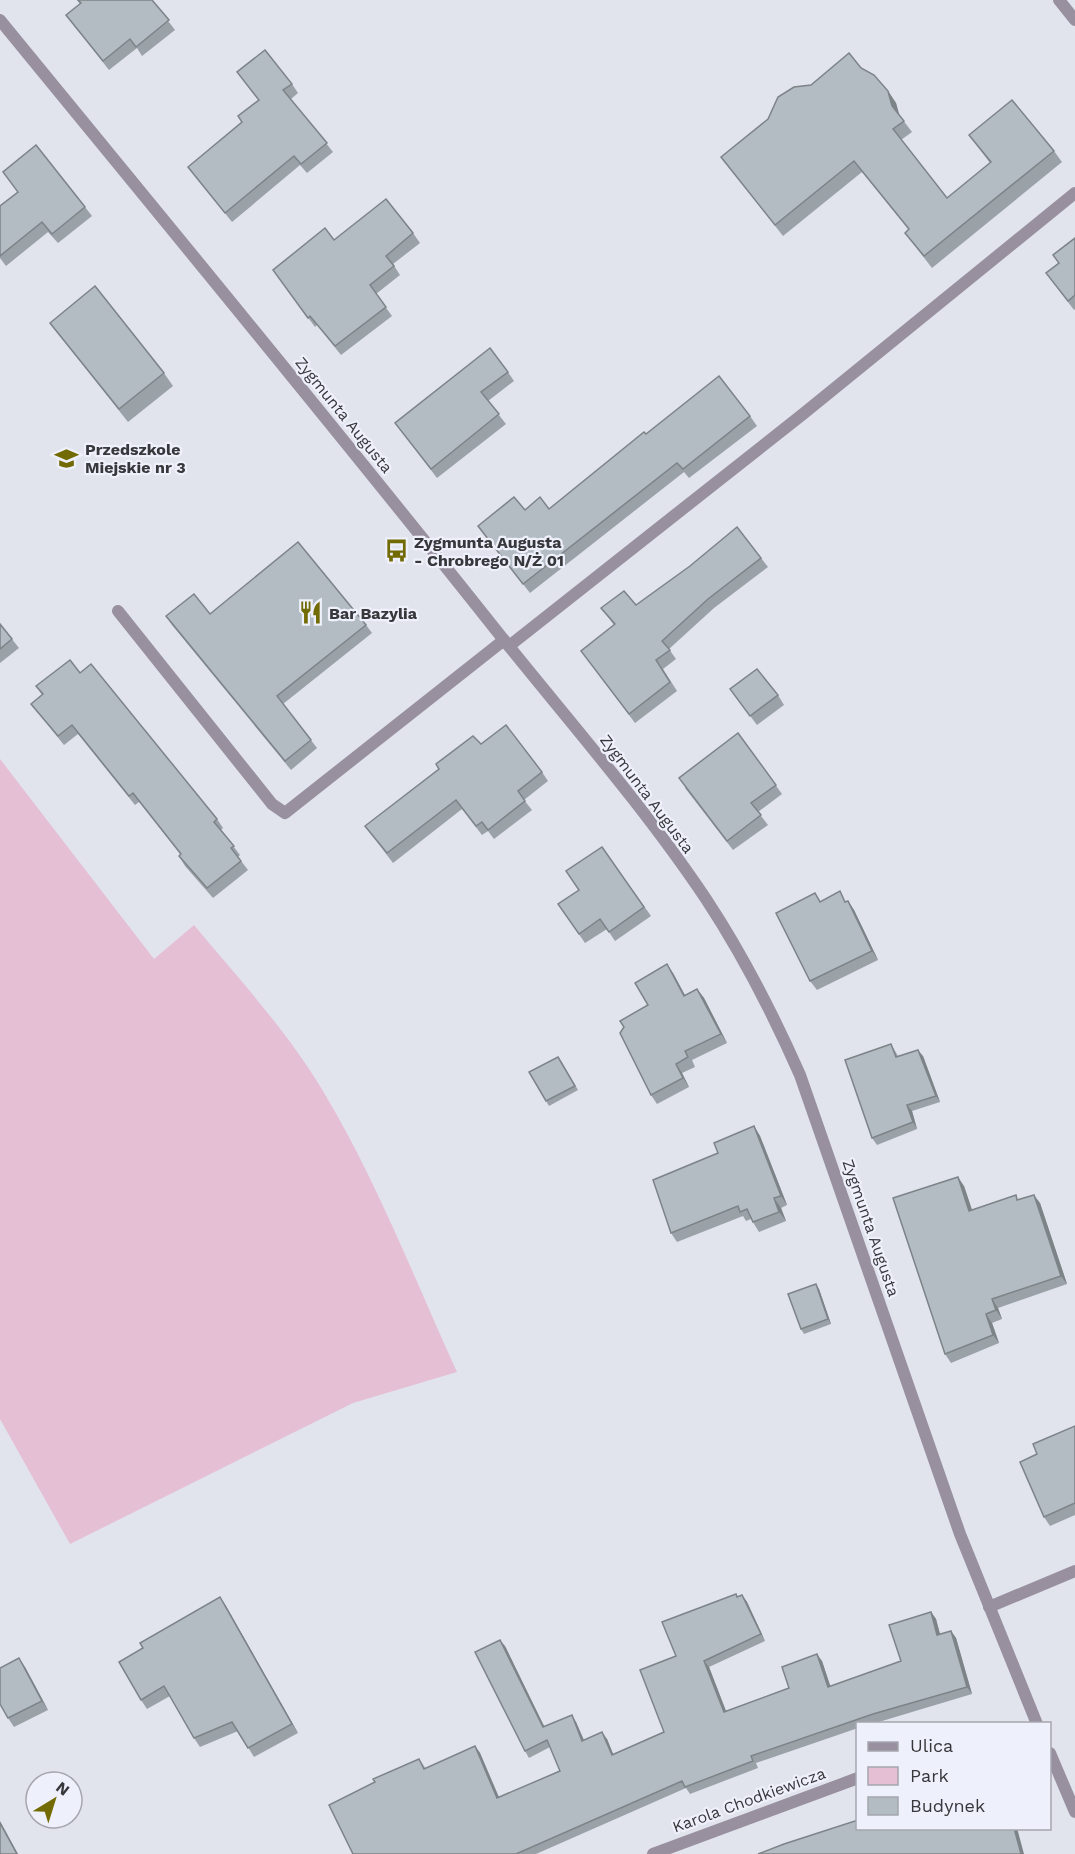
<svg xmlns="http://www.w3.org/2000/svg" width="1075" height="1854" font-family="'Work Sans',sans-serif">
<rect width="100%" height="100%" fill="#e1e3ed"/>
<!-- green -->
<path fill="#e5c0d4" d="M0,759L154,959L194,925C239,979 287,1031 323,1091C376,1179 414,1278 457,1372L353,1403L70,1544L0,1419Z"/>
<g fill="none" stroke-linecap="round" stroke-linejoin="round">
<!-- lane -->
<g stroke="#988f9f" stroke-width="12">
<path d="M1059,0L1075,20"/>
<path d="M118,611L272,804L285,813L504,640"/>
<path d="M509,646L803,414L1075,193"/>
</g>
<!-- street -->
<g stroke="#988f9f" stroke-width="12">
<path d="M0,20C162,218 325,415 484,615C558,709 639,799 706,899C743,955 773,1014 800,1075L960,1534L1037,1724"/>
<path d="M989,1607L1075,1571"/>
<path d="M1050,1753L1075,1812"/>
<path d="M653,1854L858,1778"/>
</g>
</g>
<!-- wall -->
<g fill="#9aa2a8">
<path d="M77,0H152L175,30L142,56L137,48L109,70L66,15L80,4Z"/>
<path d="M861,68L888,91L896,103L899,115L912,132L901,140L947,198L990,163L969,135L1054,151L1062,162L932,268L905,233L909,230L862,172L783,236L721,157L811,85Z"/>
<path d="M237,72L292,84L298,93L291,99L333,152L307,173L300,165L232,222L188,167L242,122L258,100Z"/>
<path d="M3,172L85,207L92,216L58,243L48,232L6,266L0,258V206L18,192Z"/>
<path d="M413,233L420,243L393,264L400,275L376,294L392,316L341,355L317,325L315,327L273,270L334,240Z"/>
<path d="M1075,238V309L1074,310L1046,273L1059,263L1053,255Z"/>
<path d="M50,323L164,373L173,386L128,422L60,336Z"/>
<path d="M508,372L514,381L488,401L506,424L437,478L395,423Z"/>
<path d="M750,416L757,426L689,478L684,472L530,593L478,526L525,510L549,509L646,434Z"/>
<path d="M761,558L768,567L714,608L669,649L676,659L663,669L677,691L635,723L588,660L614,625L601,608L636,605Z"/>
<path d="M210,614L366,625L372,633L283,704L317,748L291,770L172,625L166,616Z"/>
<path d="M0,624L19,648L0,663Z"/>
<path d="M80,673L217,819L223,828L221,830L240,855L238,857L248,870L213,898L185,866L179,856L181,855L139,802L135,805L78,734L64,745L31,704L42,695L36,686Z"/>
<path d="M730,689L778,695L784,705L757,725Z"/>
<path d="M738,733L782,794L758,812L768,825L733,850L685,788Z"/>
<path d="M481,744L542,772L548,781L524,800L532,810L494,839L488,831L482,835L462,809L393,863L365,826Z"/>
<path d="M602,847L651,916L615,941L607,929L585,943L558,904L579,890Z"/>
<path d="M815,893L821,902L848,901L854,910L878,960L817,990L810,981Z"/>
<path d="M673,973L685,995L697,989L704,998L727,1043L692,1060L695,1067L682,1073L689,1087L657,1104L651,1095L648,1005Z"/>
<path d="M891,1044L898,1056H923L940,1102L912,1111L917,1129L877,1145L872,1138Z"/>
<path d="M561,1061L578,1090L549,1106L546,1101Z"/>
<path d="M754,1126L760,1136L787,1205L781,1208L786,1221L759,1232L751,1219L746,1221L743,1216L677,1242L671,1233L718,1153Z"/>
<path d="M964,1186L972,1210L1019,1200L1040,1203L1067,1284L998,1308L1002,1319L992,1323L999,1343L951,1363L945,1354Z"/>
<path d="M819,1289L831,1324L804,1334L801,1329Z"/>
<path d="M1075,1426V1515L1050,1526L1044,1517L1037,1454Z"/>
<path d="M742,1595L747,1602L765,1641L709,1667L726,1711L789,1688L822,1661L830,1686L901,1661L931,1612L936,1619L940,1634L951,1631L956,1638L972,1694L872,1724H858V1728L756,1763L758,1768L690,1794L686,1788L536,1854H353L375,1782L419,1759L426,1769L475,1746L480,1753L499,1797L560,1771L550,1747L529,1758L525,1751L505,1646L544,1727L576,1722L584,1740L607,1739L613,1754L664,1732L676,1656L738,1597Z"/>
<path d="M220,1597L226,1606L298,1733L254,1757L238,1731L200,1747L194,1738L170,1696L147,1709L141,1700L143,1648Z"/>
<path d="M25,1667L48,1710L14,1727L8,1718Z"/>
</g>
<!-- shaded-wall -->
<g fill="#7d8488">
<path d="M888,91L896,103L900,117L892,106Z"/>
<path d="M848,901L854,910L878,960L872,951Z"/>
<path d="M667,964L673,973L690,1005L684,996Z"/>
<path d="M697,989L704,998L727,1043L721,1034Z"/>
<path d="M918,1050L923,1056L940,1102L936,1096Z"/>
<path d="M676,1064L682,1073L689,1087L683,1078Z"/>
<path d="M907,1105L912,1111L917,1129L913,1122Z"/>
<path d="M754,1126L760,1136L787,1205L781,1196Z"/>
<path d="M958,1177L964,1186L975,1219L969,1211Z"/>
<path d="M1034,1195L1040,1203L1067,1284L1061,1276Z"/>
<path d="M774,1198L781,1208L786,1221L779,1212Z"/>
<path d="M816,1284L819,1289L831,1324L828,1319Z"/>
<path d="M992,1299L998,1308L1002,1319L996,1310Z"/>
<path d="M986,1314L992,1323L999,1343L993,1335Z"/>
<path d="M742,1595L747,1602L765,1641L761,1634Z"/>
<path d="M220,1597L226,1606L298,1733L292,1724Z"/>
<path d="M931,1612L936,1619L942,1642L937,1635Z"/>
<path d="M951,1631L956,1638L972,1694L967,1687Z"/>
<path d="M500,1640L505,1646L548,1734L543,1727Z"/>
<path d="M817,1654L822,1661L833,1694L828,1687Z"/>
<path d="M19,1658L25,1667L48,1710L42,1701Z"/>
<path d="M704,1661L709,1667L729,1719L724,1712Z"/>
<path d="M572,1715L576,1722L587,1748L582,1741Z"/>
<path d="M602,1732L607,1739L616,1761L612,1755Z"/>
<path d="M475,1746L480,1753L502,1805L497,1798Z"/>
<path d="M0,1821L18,1854H17L0,1823Z"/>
<path d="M1014,1828H1017L1024,1854H1021Z"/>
</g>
<!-- building -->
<g fill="#b3bcc3" stroke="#7d8488" stroke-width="1.5">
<path d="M78,0H152L169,20L136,47L130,39L103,61L66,15L81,3Z"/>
<path d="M265,50L292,84L283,90L327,143L301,164L294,156L225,213L188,167L242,122L238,116L259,100L237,72Z"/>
<path d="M849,53L861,68L874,75L888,91L892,106L904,121L893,129L947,198L991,162L969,135L1012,100L1054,151L924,256L905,233L909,229L854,161L775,225L721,157L768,119L778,97L794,87L811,85Z"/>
<path d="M36,145L85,207L52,234L42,222L0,256V206L18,192L3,172Z"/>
<path d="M386,199L413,233L386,256L394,266L370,285L386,307L335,346L310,316L308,318L273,270L325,228L334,240Z"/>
<path d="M1075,238V295L1068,301L1046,273L1059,263L1053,255Z"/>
<path d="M95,286L164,373L119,409L50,323Z"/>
<path d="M490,348L508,372L481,392L499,414L431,469L395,423Z"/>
<path d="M719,376L750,416L683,469L677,463L523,584L478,526L514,497L525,510L540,497L549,509L644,432L646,434Z"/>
<path d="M737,527L761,558L708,599L662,641L670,650L656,660L670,682L629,714L581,651L615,624L601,608L624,591L636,605L690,566Z"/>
<path d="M298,542L366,625L277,696L311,740L285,761L166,616L194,594L210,614Z"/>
<path d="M0,624L12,639L0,649Z"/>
<path d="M70,660L80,673L91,664L217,819L214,822L234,846L231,848L241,861L207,888L179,856L181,854L133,793L129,796L72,725L58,736L31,704L43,694L36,686Z"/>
<path d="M757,669L778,695L750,716L730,689Z"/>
<path d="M506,725L542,772L518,791L525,801L488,830L482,822L476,826L456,800L387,853L365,826L439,769L436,764L473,736L481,744Z"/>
<path d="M738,733L776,785L751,803L761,815L727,841L679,778Z"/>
<path d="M602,847L644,907L609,932L600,919L579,934L558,904L579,890L566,871Z"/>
<path d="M840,891L845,902L848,901L872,951L810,981L776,913L815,893L820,902Z"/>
<path d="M667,964L684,996L697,989L721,1034L685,1051L688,1057L676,1064L683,1078L651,1095L620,1033L624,1027L620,1021L648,1005L635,983Z"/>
<path d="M891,1044L896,1057L918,1050L936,1096L907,1105L913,1122L872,1138L845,1060Z"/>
<path d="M558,1057L575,1086L546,1101L529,1072Z"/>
<path d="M754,1126L781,1196L774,1198L779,1212L753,1222L747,1209L740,1212L738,1206L671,1233L653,1180L718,1153L714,1143Z"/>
<path d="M958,1177L969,1211L1016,1195L1017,1200L1034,1195L1061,1276L992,1299L996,1310L986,1314L993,1335L945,1354L893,1198Z"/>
<path d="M816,1284L828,1319L801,1329L788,1294Z"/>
<path d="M1075,1426V1503L1044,1517L1020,1462L1037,1454L1033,1444Z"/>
<path d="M736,1594L737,1597L742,1595L761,1634L704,1661L724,1712L789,1688L782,1667L817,1654L828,1687L901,1661L889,1625L931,1612L937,1635L951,1631L967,1687L873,1714L751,1756L753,1761L685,1787L682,1781L516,1854H353L329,1805L375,1782L373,1779L419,1759L424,1769L475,1746L497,1798L560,1771L547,1740L525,1751L475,1652L500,1640L543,1727L572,1715L582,1741L602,1732L612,1755L664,1732L640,1670L676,1656L662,1622Z"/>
<path d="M220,1597L292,1724L248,1748L232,1722L194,1738L164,1686L141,1700L119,1662L143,1648L140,1643Z"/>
<path d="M19,1658L42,1701L8,1718L0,1704V1668Z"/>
<path d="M858,1820V1828H1014L1021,1854H758L784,1844Z"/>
<path d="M0,1823L17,1854H0Z"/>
</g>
<!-- icons -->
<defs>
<symbol id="school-bare" viewBox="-9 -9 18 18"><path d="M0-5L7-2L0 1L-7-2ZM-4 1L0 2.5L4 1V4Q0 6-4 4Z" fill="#726a02" stroke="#eef0fb" stroke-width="2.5" paint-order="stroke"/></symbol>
<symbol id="bus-bare" viewBox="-9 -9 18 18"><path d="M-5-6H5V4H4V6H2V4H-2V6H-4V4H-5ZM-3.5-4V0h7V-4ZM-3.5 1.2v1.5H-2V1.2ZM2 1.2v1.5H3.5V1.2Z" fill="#726a02" stroke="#eef0fb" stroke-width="2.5" paint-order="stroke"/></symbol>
<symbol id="restaurant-bare" viewBox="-9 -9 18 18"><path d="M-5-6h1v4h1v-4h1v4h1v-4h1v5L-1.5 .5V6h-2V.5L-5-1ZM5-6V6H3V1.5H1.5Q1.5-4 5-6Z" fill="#726a02" stroke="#eef0fb" stroke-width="2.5" paint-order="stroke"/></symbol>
</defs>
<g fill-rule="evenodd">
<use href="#school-bare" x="50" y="442" width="33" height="33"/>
<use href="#bus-bare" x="380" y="534" width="33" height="33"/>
<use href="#restaurant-bare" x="294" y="596" width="33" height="33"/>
</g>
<g text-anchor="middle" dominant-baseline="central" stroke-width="4.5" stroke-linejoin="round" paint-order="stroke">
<!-- street labels -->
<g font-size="16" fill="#37383c" stroke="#eef0fb">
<text transform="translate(344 415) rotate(51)">Zygmunta Augusta</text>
<text transform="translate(647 794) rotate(53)">Zygmunta Augusta</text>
<text transform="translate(871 1228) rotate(71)">Zygmunta Augusta</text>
<text transform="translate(749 1800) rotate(-20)">Karola Chodkiewicza</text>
</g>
<!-- poi labels -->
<g font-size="16" font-weight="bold" fill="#37383c" stroke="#eef0fb" text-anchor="start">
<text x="85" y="449">Przedszkole<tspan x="85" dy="18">Miejskie nr 3</tspan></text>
<text x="414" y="542">Zygmunta Augusta<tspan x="414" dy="18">- Chrobrego N/Ż 01</tspan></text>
<text x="329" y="613">Bar Bazylia</text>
</g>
</g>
<!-- legend -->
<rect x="856" y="1722" width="195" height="108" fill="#eef0fb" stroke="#a5a6af" stroke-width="1.5"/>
<rect x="868" y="1742" width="30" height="9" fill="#988f9f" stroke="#a5a6af" stroke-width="1.5"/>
<text x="910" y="1752" font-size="18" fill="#37383c">Ulica</text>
<rect x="868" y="1767" width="30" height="18" fill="#e5c0d4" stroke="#a5a6af" stroke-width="1.5"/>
<text x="910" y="1782" font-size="18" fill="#37383c">Park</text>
<rect x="868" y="1797" width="30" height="18" fill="#b3bcc3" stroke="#a5a6af" stroke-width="1.5"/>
<text x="910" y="1812" font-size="18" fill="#37383c">Budynek</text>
<!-- north arrow -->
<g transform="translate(54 1800) rotate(38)"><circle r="28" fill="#eef0fb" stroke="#a5a6af" stroke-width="1.5"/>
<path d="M0-4.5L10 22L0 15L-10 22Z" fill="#726a02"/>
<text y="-9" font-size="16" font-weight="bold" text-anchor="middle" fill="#37383c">N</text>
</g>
</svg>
